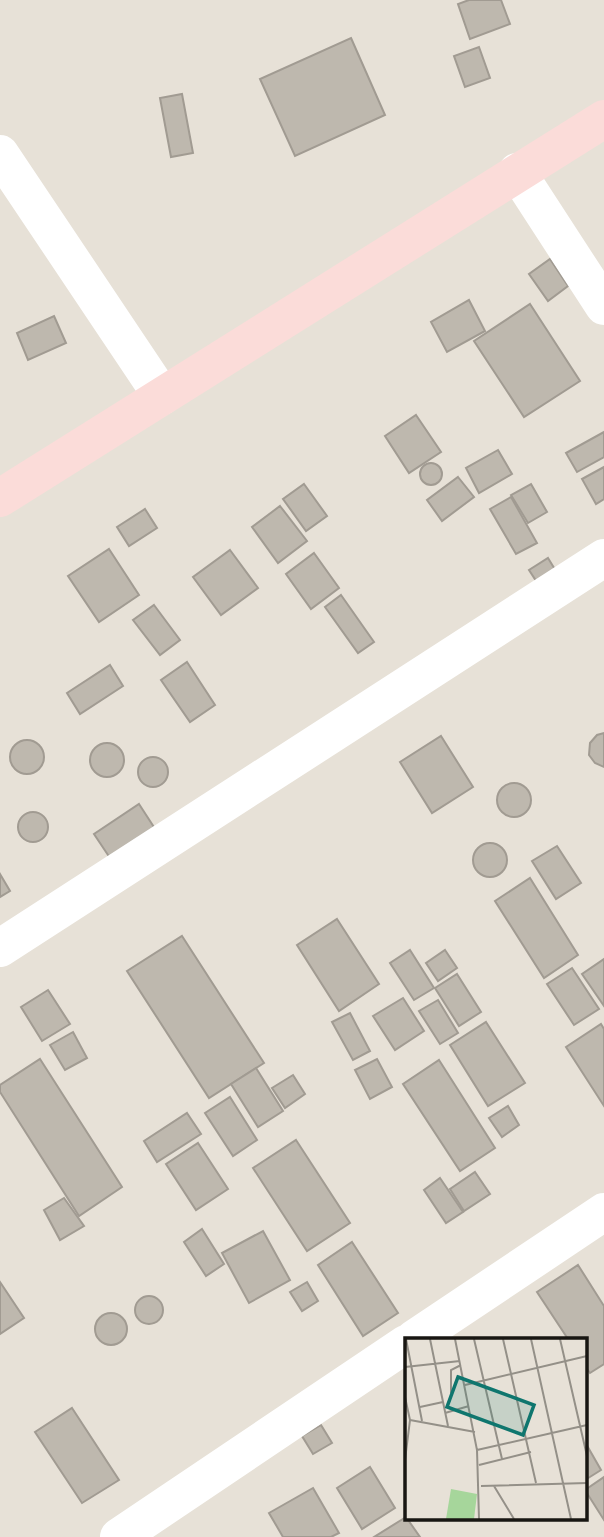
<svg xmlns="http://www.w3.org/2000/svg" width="604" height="1537" font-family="Barlow,sans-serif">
<rect width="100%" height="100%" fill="#e7e1d7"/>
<!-- building -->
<g fill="#beb8ae" stroke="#a19b92" stroke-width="2">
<path d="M469,0H501L510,24L470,39L458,4Z"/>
<path d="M351,38L385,115L295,156L260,79Z"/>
<path d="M479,47L490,78L465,87L454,56Z"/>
<path d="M182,94L193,153L171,157L160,98Z"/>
<path d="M550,259L568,286L548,301L529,274Z"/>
<path d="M469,300L485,331L447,352L431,322Z"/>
<path d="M530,304L580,381L524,417L474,341Z"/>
<path d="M54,316L66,343L28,360L17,333Z"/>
<path d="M416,415L441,452L409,473L385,436Z"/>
<path d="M604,432V457L577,472L566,453Z"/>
<path d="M498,450L512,474L479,493L466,468Z"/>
<circle cx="431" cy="474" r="11"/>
<path d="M604,467V499L596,504L582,479Z"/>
<path d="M458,477L474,497L442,521L427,500Z"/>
<path d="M304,484L327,516L306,531L283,499Z"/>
<path d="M531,484L547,512L528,523L511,495Z"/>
<path d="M511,497L537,543L516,554L490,509Z"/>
<path d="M280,506L307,541L278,563L252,527Z"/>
<path d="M145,509L157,528L129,546L117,527Z"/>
<path d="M109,549L139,595L99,622L68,576Z"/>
<path d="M230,550L258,588L221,615L193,577Z"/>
<path d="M314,553L339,588L311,609L286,574Z"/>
<path d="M548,558L562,581L544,593L529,570Z"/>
<path d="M341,595L374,642L358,653L325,607Z"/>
<path d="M154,605L180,640L160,655L133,620Z"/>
<path d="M187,662L215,705L190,722L161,680Z"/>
<path d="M110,665L123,686L80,714L67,693Z"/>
<path d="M604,733V767L595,763L589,755L590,743L597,735Z"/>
<path d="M441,736L473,787L432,813L400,762Z"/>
<circle cx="27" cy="757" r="17"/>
<circle cx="107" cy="760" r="17"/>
<circle cx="153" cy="772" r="15"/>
<circle cx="514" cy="800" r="17"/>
<path d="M139,804L161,838L116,867L94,834Z"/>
<circle cx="33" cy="827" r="15"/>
<circle cx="490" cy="860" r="17"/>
<path d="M557,846L581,883L556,899L532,861Z"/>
<path d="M0,874L10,891L0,897Z"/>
<path d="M530,878L578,955L544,978L495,901Z"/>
<path d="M337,919L379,984L339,1011L297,945Z"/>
<path d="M182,936L264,1063L209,1098L127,971Z"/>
<path d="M410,950L434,988L414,1000L390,963Z"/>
<path d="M445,950L457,968L438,981L426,963Z"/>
<path d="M604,959V1006L582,974Z"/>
<path d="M572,968L599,1009L574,1025L547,984Z"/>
<path d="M457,974L481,1012L459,1026L435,988Z"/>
<path d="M48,990L70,1024L42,1041L21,1007Z"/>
<path d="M403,998L424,1031L395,1050L373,1016Z"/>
<path d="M438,1000L458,1033L440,1044L419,1011Z"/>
<path d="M350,1013L370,1051L353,1060L332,1022Z"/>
<path d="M486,1022L525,1083L488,1106L450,1045Z"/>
<path d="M601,1024L604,1029V1106L566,1047Z"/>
<path d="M73,1032L87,1058L65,1070L50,1045Z"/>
<path d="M40,1059L122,1187L79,1216L0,1092V1085Z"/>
<path d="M377,1059L392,1087L370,1099L355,1070Z"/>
<path d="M439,1060L495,1148L460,1171L403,1084Z"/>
<path d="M256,1068L283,1111L258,1127L231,1084Z"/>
<path d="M293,1075L305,1094L285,1108L272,1088Z"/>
<path d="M230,1097L257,1140L233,1156L205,1113Z"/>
<path d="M508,1106L519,1125L502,1137L489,1118Z"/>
<path d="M187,1113L201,1134L157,1162L144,1141Z"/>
<path d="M296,1140L350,1223L307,1251L253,1168Z"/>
<path d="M198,1143L228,1189L196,1210L166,1164Z"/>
<path d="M475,1172L490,1194L464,1211L450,1189Z"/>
<path d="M440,1178L463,1212L446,1223L424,1190Z"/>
<path d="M64,1198L84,1226L60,1240L44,1210Z"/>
<path d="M202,1229L224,1264L206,1276L184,1242Z"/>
<path d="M263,1231L290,1280L249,1303L222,1253Z"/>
<path d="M352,1242L398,1313L363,1336L318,1265Z"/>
<path d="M578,1265L604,1306V1364L590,1373L585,1366V1339H568L537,1292Z"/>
<path d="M0,1282L24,1318L0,1334Z"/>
<path d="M307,1282L318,1301L302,1311L290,1292Z"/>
<circle cx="149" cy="1310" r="14"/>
<circle cx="111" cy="1329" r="16"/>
<path d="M72,1408L119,1480L82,1503L35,1432Z"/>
<path d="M321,1425L332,1443L313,1454L302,1436Z"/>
<path d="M585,1442L601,1470L585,1480Z"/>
<path d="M370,1467L395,1508L362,1529L337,1488Z"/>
<path d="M604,1477V1520L585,1490Z"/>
<path d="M313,1488L339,1533L331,1537H283L269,1513Z"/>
<path d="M406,1517L420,1537H374Z"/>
</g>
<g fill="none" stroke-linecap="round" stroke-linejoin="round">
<!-- street -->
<g stroke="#fff" stroke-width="38">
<path d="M0,154L162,396"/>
<path d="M517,172L604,306"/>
<path d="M0,948L604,558"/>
<path d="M414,1339L604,1212"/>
<path d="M119,1537L406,1344"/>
</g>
<!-- secondary -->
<path stroke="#fbdcd9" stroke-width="38" d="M0,498L604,119"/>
</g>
<!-- overview -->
<g transform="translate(405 1338)">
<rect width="182" height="182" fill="#e7e1d7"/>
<path d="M46,151L72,156L69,181H41Z" fill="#a6d69b"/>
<path fill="none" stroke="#949088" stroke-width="2" d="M1,1L17,83M25,1L43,88M50,1L72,112L74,181M69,1L97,121M98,1L131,145M126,1L166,181M155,1L182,118M0,29L55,23M60,47L182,18M46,55V32L56,27M0,59L5,82L0,122M15,69L38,64M40,75L64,68M5,82L70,94M72,112L182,87M74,127L126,114M76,148L182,145M89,148L109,181"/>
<path fill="#0f766e" fill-opacity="0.15" stroke="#0f766e" stroke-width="3.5" d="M53,39L129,67L118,97L42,69Z"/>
<rect width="182" height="182" fill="none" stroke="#181612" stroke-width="3.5"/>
</g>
</svg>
